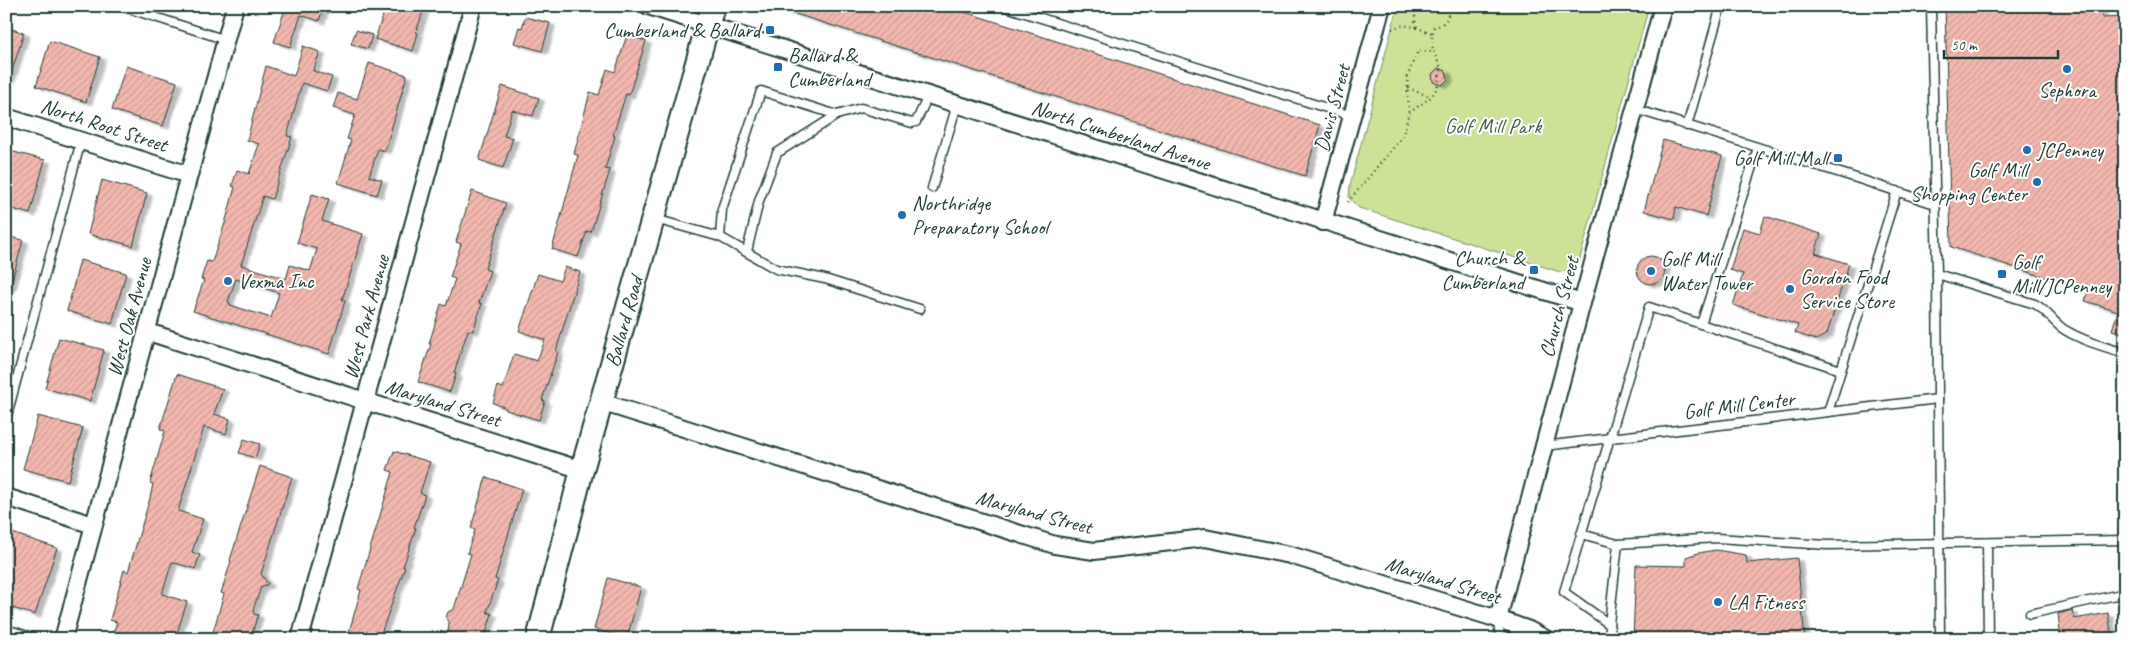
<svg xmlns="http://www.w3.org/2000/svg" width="2131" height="645" font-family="Caveat,sans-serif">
<defs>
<pattern id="building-hatch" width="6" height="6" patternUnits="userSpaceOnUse" patternTransform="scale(1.25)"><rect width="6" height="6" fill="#f2b7ae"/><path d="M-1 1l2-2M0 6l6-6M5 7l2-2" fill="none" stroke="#cf9e96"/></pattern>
<filter id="shadow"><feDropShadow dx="5.5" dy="3" stdDeviation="1" flood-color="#0004"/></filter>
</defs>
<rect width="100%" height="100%" fill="#fff"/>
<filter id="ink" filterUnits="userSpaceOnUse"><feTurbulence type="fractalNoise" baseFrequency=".02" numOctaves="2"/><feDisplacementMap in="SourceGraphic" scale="10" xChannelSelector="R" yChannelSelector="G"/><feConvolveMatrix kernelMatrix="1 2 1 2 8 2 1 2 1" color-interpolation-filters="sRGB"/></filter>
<g filter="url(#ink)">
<!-- park -->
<path fill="#cde296" stroke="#769065" d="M1398,6H1649L1579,262L1571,271L1560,272L1359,208L1349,198L1350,185Z"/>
<!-- building -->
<g fill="url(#building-hatch)" stroke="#1f3d34" fill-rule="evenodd" filter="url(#shadow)">
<path d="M283,6H324L319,21L301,15L290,47L274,42L285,9H283Z"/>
<path d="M386,6H425L416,32L418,33L413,51L375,39Z"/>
<path d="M780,6H946L1320,125L1305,176L780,9Z"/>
<path d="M1945,6H2102V18L2125,17V334L2112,330L2118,311L2085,301L2088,291L1951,247Z"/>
<path d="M525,17L550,23L542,51L514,43L519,27L522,28Z"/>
<path d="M6,27L24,33L9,80L6,79Z"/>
<path d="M356,30L372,35L368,49L351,44Z"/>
<path d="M627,35L646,41L629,95L626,94L613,135L615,136L605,169L610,170L591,232L587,231L578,257L552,249L578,155L574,154L590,92L599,95L607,69L615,72Z"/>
<path d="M50,41L100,57L86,102L36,86Z"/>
<path d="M303,46L320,52L313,71L332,77L327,91L302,83L287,136L292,137L272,199L263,196L241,265L286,279L290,265L310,271L317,249L297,243L312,194L329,199L322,221L363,234L342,300L345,301L329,354L193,311L204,280L201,279L207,261L212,262L226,220L235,187L232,186L237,170L249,174L259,144L247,140L266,66L294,76ZM236,279L279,293L271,318L230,305V303L228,302Z"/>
<path d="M369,63L407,75L385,151L378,149L369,176L382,180L377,195L338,183L351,140L347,139L355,115L333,108L338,93L357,99Z"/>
<path d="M126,66L177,82L163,126L112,110Z"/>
<path d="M1438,68L1446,71L1448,79L1442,85L1433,82L1432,74Z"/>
<path d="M502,86L539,98L533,116L512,110L504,136L513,138L503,168L479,160Z"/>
<path d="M1663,140L1722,156L1706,216L1676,207L1674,219L1644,211Z"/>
<path d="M6,150L45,160L30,214L6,207Z"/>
<path d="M102,180L147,193L133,246L88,234Z"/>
<path d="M472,191L506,203L485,269L490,271L479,303L482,304L473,331L468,330L454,373L456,374L450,392L418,382L431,344H429L441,304L446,306L455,279L450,277L461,244L456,242Z"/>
<path d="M1765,216L1821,234L1815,253L1849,264L1827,334L1816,340L1795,333L1798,325L1733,305L1743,274L1730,270L1743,228L1760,233Z"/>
<path d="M6,236L23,240L10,288L6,287Z"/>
<circle cx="1651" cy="270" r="14"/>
<path d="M80,260L126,273L112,324L67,311Z"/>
<path d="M565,267L580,272L556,351L558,352L542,400L545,401L539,420L506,410V408L493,403L498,386L503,388L514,354L537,361L545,340L519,331L538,274L560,281Z"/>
<path d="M59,338L104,350L90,401L45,388Z"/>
<path d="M177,374L223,389L214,414L230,419L226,434L204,427L178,511L203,519L192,552L200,555L195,569L172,562L162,594L187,602L175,639H111L117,622L110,620L124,570L128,572L150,498L153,484L150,483L165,431L160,429Z"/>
<path d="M38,416L83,428L68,481L23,469Z"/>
<path d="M244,439L260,444L255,458L239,453Z"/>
<path d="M394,451L430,462L420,493L425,495L414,528H416L403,567H405L379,639H347L361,590L358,589L393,472L387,470Z"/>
<path d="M260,466L292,477L261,574L268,584L261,587L253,610L254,614L258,615L250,639H211L224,594L221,593L231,561L230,560Z"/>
<path d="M486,477L522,489L495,579L498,580L487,612L492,614L484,639H447L449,624L446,618L448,612L454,609L471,554L467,553L475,530L471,528Z"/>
<path d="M6,531L57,548L35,615L6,606Z"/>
<path d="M1716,550L1746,555L1747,563L1797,558L1805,639H1633L1636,565L1686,566V557L1698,553Z"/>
<path d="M608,578L641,587L627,638L594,629Z"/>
<path d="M2072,610L2074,619L2108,613L2112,639H2061L2058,614Z"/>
</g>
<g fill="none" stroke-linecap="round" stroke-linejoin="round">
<defs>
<g id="lane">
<path d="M121,6L226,40"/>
<path d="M1003,6L1352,116"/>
<path d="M1931,6L1937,274L1940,639"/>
<path d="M1635,109L1850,176L1935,204"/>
<path d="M1687,126L1721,6"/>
<path d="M932,188L957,105"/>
<path d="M655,219L720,237L776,269L825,279L920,309"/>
<path d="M720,237L722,209L761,91L837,115"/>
<path d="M747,251L759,201L777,153L837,115L861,108L912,123L916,122L928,96"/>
<path d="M1937,274L2035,304C2048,311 2054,324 2065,330C2083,341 2105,347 2125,353"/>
<path d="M1701,324L1758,148"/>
<path d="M1828,412L1897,191"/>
<path d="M6,419L81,141"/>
<path d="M1544,446L1938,399"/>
<path d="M1581,534L1618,544L1717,538L1827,545L2125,540"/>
<path d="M1987,543L1988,639"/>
<path d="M2030,614L2125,593"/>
<path d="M1498,619L1500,639"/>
<path d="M1609,624L1564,592L1649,307L1841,370"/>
<path d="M6,629L37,639"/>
<path d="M1612,639L1609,624L1618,544"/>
</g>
<g id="street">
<path d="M648,6L1582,303"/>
<path d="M6,117L189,175"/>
<path d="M1323,222L1382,6"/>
<path d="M148,332L582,470"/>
<path d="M601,402L1055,545L1094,551L1205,538L1290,555L1498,619L1529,630L1546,639"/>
<path d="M6,497L93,525"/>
<path d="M1498,619L1582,303L1663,6"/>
<path d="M63,639L235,6"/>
<path d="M300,639L473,6"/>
</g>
<g id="secondary">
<path id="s1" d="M538,639L582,470L713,6"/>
</g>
</defs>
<!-- lane casing -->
<use href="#lane" stroke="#1f3d34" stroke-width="11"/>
<!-- street casing -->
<use href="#street" stroke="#1f3d34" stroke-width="20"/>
<!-- secondary casing -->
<use href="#secondary" stroke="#1f3d34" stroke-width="26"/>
<!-- path -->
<g stroke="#1f3d34" stroke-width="2.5" stroke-dasharray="1 4" stroke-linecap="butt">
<path d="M1416,6L1415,19L1417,29"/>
<path d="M1392,29C1406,21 1418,29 1432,33"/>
<path d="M1408,88L1431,97"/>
<path d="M1409,112L1407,77L1418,51L1433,52"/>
<path d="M1348,202L1403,136L1409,113L1431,97L1437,88L1441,68C1434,54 1429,43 1434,27C1445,25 1450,18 1448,6"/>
</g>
<!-- lane -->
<use href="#lane" stroke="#fff" stroke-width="8"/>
<!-- street -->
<use href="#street" stroke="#fff" stroke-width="16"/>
<!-- secondary -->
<use href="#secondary" stroke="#fff" stroke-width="22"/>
</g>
</g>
<!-- markers -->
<g fill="#1f6fb2" stroke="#fff" stroke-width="2">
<rect x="765" y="25" width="10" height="10" rx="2.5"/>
<rect x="773" y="62" width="10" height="10" rx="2.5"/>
<circle cx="2067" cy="69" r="5"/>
<circle cx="2027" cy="150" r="5"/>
<rect x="1833" y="153" width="10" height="10" rx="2.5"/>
<circle cx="2037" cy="182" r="5"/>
<circle cx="902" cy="215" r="5"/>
<rect x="1529" y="265" width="10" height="10" rx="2.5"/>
<circle cx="1651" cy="271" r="5"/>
<rect x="1997" y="269" width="10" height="10" rx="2.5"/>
<circle cx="228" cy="281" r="5"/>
<circle cx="1790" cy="289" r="5"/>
<circle cx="1718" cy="602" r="5"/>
</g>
<g text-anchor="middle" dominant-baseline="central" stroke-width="4" stroke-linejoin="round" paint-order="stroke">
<!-- poi labels -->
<g font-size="21" fill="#1f3d34" stroke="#fff" text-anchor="start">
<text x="760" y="30" text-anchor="end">Cumberland &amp; Ballard</text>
<text x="788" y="55">Ballard &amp;<tspan x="788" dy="24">Cumberland</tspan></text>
<text x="2067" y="90" text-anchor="middle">Sephora</text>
<text x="2037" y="150">JCPenney</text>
<text x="1828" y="158" text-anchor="end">Golf Mill Mall</text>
<text x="2027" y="170" text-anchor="end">Golf Mill<tspan x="2027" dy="24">Shopping Center</tspan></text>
<text x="912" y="203">Northridge<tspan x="912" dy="24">Preparatory School</tspan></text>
<text x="1524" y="258" text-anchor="end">Church &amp;<tspan x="1524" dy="24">Cumberland</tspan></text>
<text x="1661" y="259">Golf Mill<tspan x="1661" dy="24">Water Tower</tspan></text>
<text x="2012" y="262">Golf<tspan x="2012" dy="24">Mill/JCPenney</tspan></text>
<text x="1800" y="277">Gordon Food<tspan x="1800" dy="24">Service Store</tspan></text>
<text x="238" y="281">Vexma Inc</text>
<text x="1728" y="602">LA Fitness</text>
</g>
<!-- street labels -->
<g font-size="21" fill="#1f3d34" stroke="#fff">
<text transform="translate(1332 108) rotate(-75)">Davis Street</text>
<text transform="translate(104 125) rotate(18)">North Root Street</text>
<text transform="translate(1121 135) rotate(18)">North Cumberland Avenue</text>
<text transform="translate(1559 307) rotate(-75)">Church Street</text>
<text transform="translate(129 317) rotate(-75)">West Oak Avenue</text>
<text transform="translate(366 317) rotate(-75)">West Park Avenue</text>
<text stroke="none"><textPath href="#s1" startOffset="329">Ballard Road</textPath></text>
<text transform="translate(443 403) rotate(17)">Maryland Street</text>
<text transform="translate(1739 405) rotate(-7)">Golf Mill Center</text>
<text transform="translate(1034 512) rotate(15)">Maryland Street</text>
<text transform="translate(1443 580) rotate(17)">Maryland Street</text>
</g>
<!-- park labels -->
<g font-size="21" fill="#425e48" stroke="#fff">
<text x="1493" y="126">Golf Mill Park</text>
</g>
</g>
<!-- margin -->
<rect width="2131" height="645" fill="none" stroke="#fff" stroke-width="25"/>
<rect x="12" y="12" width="2106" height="620" fill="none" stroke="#1f3d34" stroke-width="2" filter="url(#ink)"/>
<!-- scale -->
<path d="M1944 50v8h114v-8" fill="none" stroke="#1f3d34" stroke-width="2.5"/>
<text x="1951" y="50" font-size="15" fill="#1f3d34" stroke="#ffffff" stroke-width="4" paint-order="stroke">50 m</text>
</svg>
